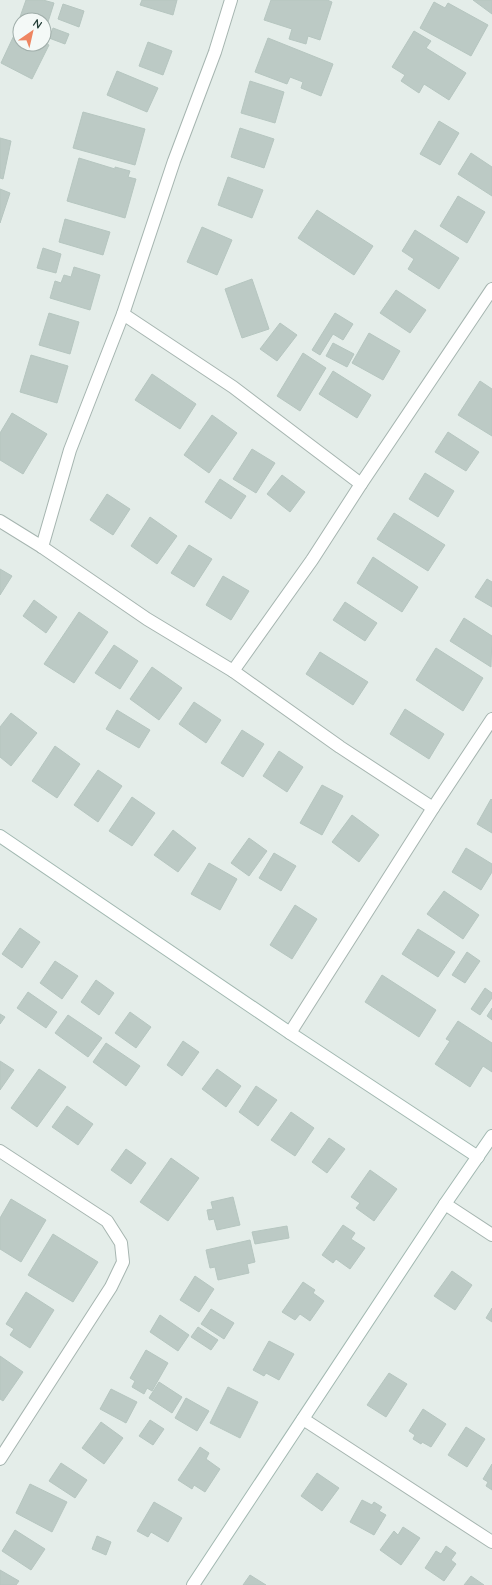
<svg xmlns="http://www.w3.org/2000/svg" width="492" height="1585" font-family="Quicksand,sans-serif">
<rect width="100%" height="100%" fill="#e4ede9"/>
<!-- building -->
<g fill="#bccac5" stroke="#b6c6c0">
<path d="M26,0H43L54,3L47,25L44,24V20H31L20,17Z"/>
<path d="M142,0H177L173,15L140,5Z"/>
<path d="M271,0H327L332,2L320,40L308,36L306,44L289,39L292,29L264,20Z"/>
<path d="M473,0H492V14Z"/>
<path d="M434,2L445,8L448,3L488,25L471,56L420,28Z"/>
<path d="M63,4L84,11L79,27L58,19Z"/>
<path d="M53,28L69,34L65,44L49,38Z"/>
<path d="M17,29L20,31V44H44V42L49,45L32,79L1,63Z"/>
<path d="M414,31L431,41L426,48L466,73L449,100L424,84L419,93L401,81L405,75L392,67Z"/>
<path d="M268,38L333,64L321,96L301,88L303,82L290,77L287,84L255,72Z"/>
<path d="M148,42L172,51L163,75L139,66Z"/>
<path d="M117,71L158,88L147,112L107,95Z"/>
<path d="M250,81L284,92L275,123L241,113Z"/>
<path d="M83,112L145,129L135,165L73,148Z"/>
<path d="M439,121L459,133L440,165L420,154Z"/>
<path d="M240,128L274,139L264,168L231,157Z"/>
<path d="M0,138L11,141L3,179L0,178Z"/>
<path d="M471,153L492,167V196L458,174Z"/>
<path d="M79,158L115,169V167L130,171L128,177L136,179L125,218L67,201Z"/>
<path d="M228,177L263,190L252,218L218,205Z"/>
<path d="M0,189L10,193L0,223Z"/>
<path d="M458,196L485,212L467,243L440,226Z"/>
<path d="M317,210L373,246L354,275L298,238Z"/>
<path d="M65,219L110,232L103,255L59,242Z"/>
<path d="M202,227L232,240L217,275L187,262Z"/>
<path d="M415,230L459,258L439,289L408,269L414,259L402,251Z"/>
<path d="M43,248L61,254L56,273L37,268Z"/>
<path d="M74,267L100,275L90,310L50,298L55,281L61,283L64,275L71,277Z"/>
<path d="M252,279L269,329L242,338L225,289Z"/>
<path d="M396,290L426,310L410,333L380,313Z"/>
<path d="M49,313L79,322L70,354L39,345Z"/>
<path d="M335,313L353,324L343,340L333,334L320,355L312,350Z"/>
<path d="M280,323L297,335L277,361L260,349Z"/>
<path d="M369,333L400,351L383,380L352,363Z"/>
<path d="M333,343L354,354L347,367L326,356Z"/>
<path d="M303,353L326,368L300,411L277,396Z"/>
<path d="M31,355L68,366L57,403L20,392Z"/>
<path d="M333,371L371,395L357,418L319,394Z"/>
<path d="M152,374L196,404L180,429L135,400Z"/>
<path d="M480,381L492,389V436L458,415Z"/>
<path d="M12,413L47,434L23,474L0,460V433Z"/>
<path d="M212,415L237,433L209,473L184,455Z"/>
<path d="M448,432L479,452L466,471L435,452Z"/>
<path d="M252,449L275,463L256,493L233,479Z"/>
<path d="M425,473L454,491L438,517L409,499Z"/>
<path d="M282,475L305,492L290,512L267,494Z"/>
<path d="M220,479L246,496L231,519L205,502Z"/>
<path d="M107,494L130,509L113,535L90,520Z"/>
<path d="M394,513L445,545L428,571L377,539Z"/>
<path d="M150,517L177,536L157,564L131,546Z"/>
<path d="M189,545L212,559L194,587L171,573Z"/>
<path d="M373,557L418,587L402,612L357,583Z"/>
<path d="M0,569L12,576L0,595Z"/>
<path d="M223,576L249,591L231,620L206,605Z"/>
<path d="M487,579L492,582V607L475,597Z"/>
<path d="M34,600L57,617L46,633L23,616Z"/>
<path d="M345,602L377,623L365,641L333,620Z"/>
<path d="M79,612L108,632L74,683L44,664Z"/>
<path d="M464,618L492,636L491,667L450,641Z"/>
<path d="M114,645L138,661L120,689L95,673Z"/>
<path d="M436,648L483,678L463,711L416,680Z"/>
<path d="M320,652L368,682L353,705L306,674Z"/>
<path d="M152,667L182,688L159,720L130,699Z"/>
<path d="M194,702L221,720L206,743L179,724Z"/>
<path d="M405,709L444,734L429,759L390,734Z"/>
<path d="M117,710L150,730L139,748L106,729Z"/>
<path d="M11,713L37,733L11,766L0,757V727Z"/>
<path d="M242,730L264,744L243,777L221,763Z"/>
<path d="M55,746L80,764L57,798L32,781Z"/>
<path d="M279,751L303,767L287,792L263,776Z"/>
<path d="M98,770L122,786L98,822L74,805Z"/>
<path d="M322,785L343,796L322,835L300,823Z"/>
<path d="M132,797L155,813L132,846L109,831Z"/>
<path d="M491,799L492,800V833L477,824Z"/>
<path d="M352,815L379,835L359,862L332,842Z"/>
<path d="M173,830L196,848L178,872L154,855Z"/>
<path d="M249,838L267,851L249,876L231,863Z"/>
<path d="M466,848L492,864V872L481,890L452,872Z"/>
<path d="M274,853L296,866L281,891L259,878Z"/>
<path d="M209,863L237,879L220,910L191,894Z"/>
<path d="M444,891L479,915L463,939L427,914Z"/>
<path d="M295,905L317,919L292,959L270,945Z"/>
<path d="M20,928L40,942L22,968L2,954Z"/>
<path d="M418,929L455,952L438,977L402,954Z"/>
<path d="M467,952L480,961L465,983L452,975Z"/>
<path d="M55,961L78,976L62,999L40,983Z"/>
<path d="M382,975L436,1010L419,1037L365,1002Z"/>
<path d="M96,980L114,993L99,1015L81,1002Z"/>
<path d="M485,988L492,993V998L480,1015L471,1009Z"/>
<path d="M28,992L57,1012L46,1028L17,1008Z"/>
<path d="M492,1008V1020L487,1016Z"/>
<path d="M130,1012L151,1027L136,1048L115,1033Z"/>
<path d="M0,1014L5,1017L0,1024Z"/>
<path d="M68,1015L102,1038L88,1057L55,1033Z"/>
<path d="M458,1021L492,1043V1072L483,1066L470,1087L435,1064L450,1041L446,1039Z"/>
<path d="M183,1041L199,1052L182,1076L167,1065Z"/>
<path d="M106,1043L140,1066L126,1086L93,1062Z"/>
<path d="M0,1061L14,1070L0,1090Z"/>
<path d="M39,1069L66,1087L37,1127L11,1108Z"/>
<path d="M217,1069L241,1086L226,1107L202,1089Z"/>
<path d="M256,1086L277,1100L258,1126L239,1112Z"/>
<path d="M67,1106L93,1124L78,1145L52,1127Z"/>
<path d="M291,1112L314,1128L295,1156L271,1140Z"/>
<path d="M329,1138L345,1149L327,1173L312,1162Z"/>
<path d="M126,1149L146,1163L131,1184L111,1170Z"/>
<path d="M171,1158L199,1178L168,1221L140,1202Z"/>
<path d="M370,1170L397,1189L374,1221L356,1208L360,1203L351,1197Z"/>
<path d="M233,1197L240,1225L217,1230L214,1219L209,1220L207,1210L213,1209L211,1202Z"/>
<path d="M11,1199L46,1220L21,1262L0,1249V1218Z"/>
<path d="M343,1225L355,1233L351,1239L365,1248L350,1269L336,1259L333,1263L322,1255Z"/>
<path d="M287,1226L289,1238L255,1244L252,1232Z"/>
<path d="M53,1234L98,1262L73,1302L28,1275Z"/>
<path d="M250,1240L255,1262L247,1264L249,1273L218,1280L215,1267L210,1268L206,1250Z"/>
<path d="M452,1271L472,1285L455,1310L434,1296Z"/>
<path d="M195,1276L214,1289L199,1312L180,1300Z"/>
<path d="M303,1282L315,1290L313,1293L324,1301L310,1321L300,1314L295,1320L282,1312Z"/>
<path d="M26,1292L54,1310L30,1348L10,1335L14,1329L6,1324Z"/>
<path d="M492,1308V1322L486,1318Z"/>
<path d="M211,1309L234,1323L224,1339L201,1324Z"/>
<path d="M160,1315L189,1335L178,1351L150,1332Z"/>
<path d="M198,1327L218,1340L211,1350L191,1337Z"/>
<path d="M269,1341L294,1354L279,1380L266,1373L264,1376L253,1370Z"/>
<path d="M146,1350L168,1363L152,1391L147,1388L144,1394L132,1387L135,1381L130,1378Z"/>
<path d="M0,1356L23,1372L3,1401L0,1399Z"/>
<path d="M389,1373L407,1384L386,1417L367,1405Z"/>
<path d="M159,1382L182,1397L172,1413L149,1398Z"/>
<path d="M228,1387L258,1402L240,1438L210,1423Z"/>
<path d="M111,1389L137,1402L126,1423L100,1409Z"/>
<path d="M186,1398L209,1411L197,1431L175,1418Z"/>
<path d="M423,1409L446,1424L431,1447L422,1442L421,1444L413,1439L415,1435L409,1431Z"/>
<path d="M150,1420L164,1429L153,1445L139,1436Z"/>
<path d="M101,1422L123,1438L104,1464L82,1448Z"/>
<path d="M466,1427L485,1439L467,1467L448,1455Z"/>
<path d="M200,1447L209,1453L206,1459L220,1469L205,1492L194,1485L192,1489L178,1480Z"/>
<path d="M61,1463L87,1480L75,1498L49,1481Z"/>
<path d="M492,1464V1490L486,1486L488,1482L483,1479Z"/>
<path d="M317,1473L339,1488L322,1511L301,1496Z"/>
<path d="M30,1484L67,1502L52,1532L16,1513Z"/>
<path d="M362,1500L372,1505L374,1502L382,1507L379,1511L386,1515L374,1535L350,1522Z"/>
<path d="M154,1502L182,1518L168,1542L151,1532L148,1537L137,1531Z"/>
<path d="M403,1527L420,1538L401,1565L380,1550L394,1531L398,1535Z"/>
<path d="M15,1530L45,1549L31,1570L2,1551Z"/>
<path d="M97,1536L111,1542L106,1555L92,1549Z"/>
<path d="M446,1546L456,1553L451,1560L456,1564L444,1581L425,1568L436,1551L441,1554Z"/>
<path d="M0,1570L19,1581L16,1585H0Z"/>
<path d="M250,1575L266,1585H243Z"/>
<path d="M471,1576L484,1585H464Z"/>
</g>
<g fill="none" stroke-linecap="round" stroke-linejoin="round">
<defs>
<g id="street">
<path d="M123,314L233,387L361,484"/>
<path d="M0,521L42,547L147,619L233,671L340,747L433,808"/>
<path d="M42,547L70,450L123,314L174,161L215,52L231,0"/>
<path d="M233,671L312,560L361,484L492,289"/>
<path d="M290,1033L433,808L492,719"/>
<path d="M0,1151L107,1221L121,1243L123,1262L111,1287L0,1459"/>
<path d="M445,1204L492,1235"/>
<path d="M303,1419L492,1542"/>
</g>
<g id="secondary">
<path d="M0,836L290,1033L478,1157"/>
<path d="M193,1585L445,1204L492,1136"/>
</g>
</defs>
<!-- street casing -->
<use href="#street" stroke="#a6b5b0" stroke-width="14"/>
<!-- secondary casing -->
<use href="#secondary" stroke="#a2b8b1" stroke-width="14"/>
<!-- street -->
<use href="#street" stroke="#fff" stroke-width="12"/>
<!-- secondary -->
<use href="#secondary" stroke="#fff" stroke-width="12"/>
</g>
<!-- north arrow -->
<g transform="translate(32 32) rotate(34)"><circle r="19" fill="#f4f9f7" stroke="#a0aeaa"/>
<path d="M0-3L7 15L0 10L-7 15Z" fill="#ee8561"/>
<text y="-6" font-size="11" font-weight="bold" text-anchor="middle" fill="#233e37">N</text>
</g>
</svg>
